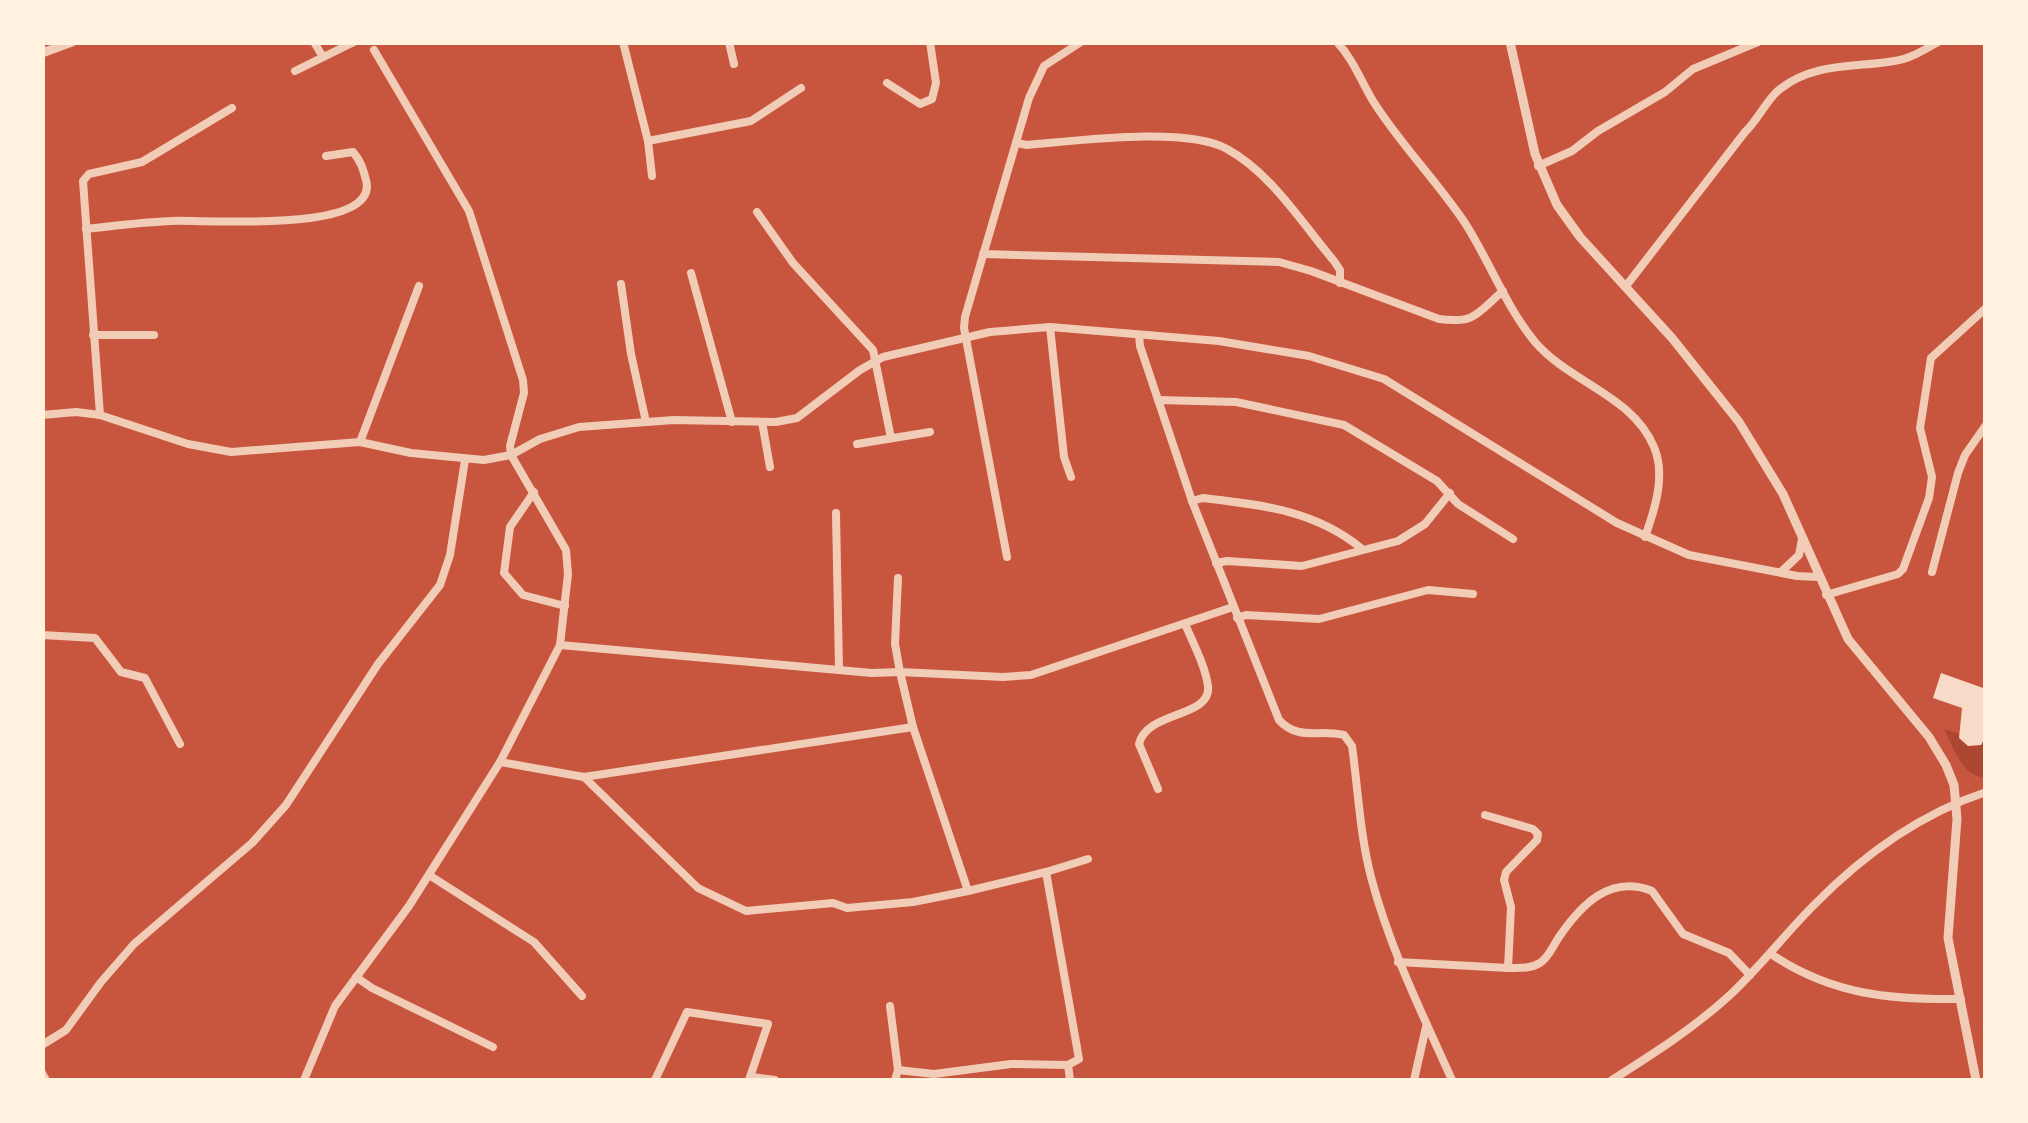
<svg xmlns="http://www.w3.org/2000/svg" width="2028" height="1123" font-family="Arial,sans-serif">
<rect width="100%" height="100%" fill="#c8553d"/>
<!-- green -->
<path fill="#ae4732" d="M1944,729L1960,734L1968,746L1980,745L1982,742L1985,746L1983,778C1960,772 1954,749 1944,729Z"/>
<!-- building -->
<path fill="#f7dbc8" d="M1941,673L1986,689V736L1981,745L1968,746L1959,738L1962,708L1933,698Z"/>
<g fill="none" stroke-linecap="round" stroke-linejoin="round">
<!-- minor -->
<g stroke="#f1ccb7" stroke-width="8">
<path d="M314,42L323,57"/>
<path d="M623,42L648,141L652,176"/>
<path d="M729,42L734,64"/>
<path d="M1337,42C1353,59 1361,81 1373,101C1400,144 1437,181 1465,223C1490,262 1506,307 1535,342C1570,383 1632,395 1654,447C1666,475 1655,509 1645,537"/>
<path d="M295,71L354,42"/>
<path d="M887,83L920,104L932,99L936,83L930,42"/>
<path d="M648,141L751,121L801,88"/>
<path d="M1016,143L1027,145C1076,141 1186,126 1227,149C1271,173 1302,223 1334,261L1340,270V283"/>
<path d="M1538,166L1572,151L1598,131L1665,92L1693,69L1758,42"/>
<path d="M757,212L793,263L873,350L891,438"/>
<path d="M86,229C114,226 143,222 171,221C202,219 381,235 366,180C363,169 361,161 353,152L326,156"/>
<path d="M983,254L1279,262L1311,271L1439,319C1476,324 1477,313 1503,291"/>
<path d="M691,273L732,422"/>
<path d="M621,284L631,354L646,422"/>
<path d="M1626,286L1745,132C1758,120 1767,99 1780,89C1814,62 1854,68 1894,61C1910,59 1924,50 1938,42"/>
<path d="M1050,327L1064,457L1071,477"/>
<path d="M93,335H154"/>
<path d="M1139,335L1140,346L1192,501L1279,720C1298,741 1319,729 1344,735L1352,746C1358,789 1360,835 1371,877C1390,949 1422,1013 1452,1080"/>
<path d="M1158,400L1236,402L1344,425L1437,481L1458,504L1513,539"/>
<path d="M42,415L76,412L100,415L188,444L231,452L360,442L411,453L484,460L511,455L540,439L579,427L674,420L776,422L797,418L860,370L883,357L990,332L1050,327L1219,341L1309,356L1384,379L1617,523L1689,555L1797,576L1818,577"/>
<path d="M100,415L83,181L89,174L142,162L232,108"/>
<path d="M762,422L770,467"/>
<path d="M360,442L419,286"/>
<path d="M857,444L930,432"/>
<path d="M534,492L510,527L504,573L523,595L565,606"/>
<path d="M1192,501L1203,498C1262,505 1314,510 1361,548"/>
<path d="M836,513L839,669"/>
<path d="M1007,557L964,328L965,317L1029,98L1044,66L1081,42"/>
<path d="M1216,563L1227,561L1302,566L1398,541L1425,524L1450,493"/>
<path d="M1782,571L1799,555L1802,539"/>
<path d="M1932,572L1958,473L1965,455L1986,425"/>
<path d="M898,578L895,644L900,672L1003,677L1031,675L1233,607"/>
<path d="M1826,595L1898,574L1903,569L1929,498L1932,477L1920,428L1931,358L1986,308"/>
<path d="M1237,618L1246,615L1319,619L1428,590L1473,594"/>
<path d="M42,635L95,638L121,672L145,678L180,744"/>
<path d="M560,645L872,673L900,672L913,727L968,891L1046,872L1079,1059L1068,1065L1070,1080"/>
<path d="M500,762L584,777L913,727"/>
<path d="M584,777L698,888L746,911L833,903L847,908L913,902L968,891"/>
<path d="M1158,789L1139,744C1146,711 1212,718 1208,686C1205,665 1193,643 1185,624"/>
<path d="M1046,872L1088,859"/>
<path d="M429,875L534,942L582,996"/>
<path d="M1771,954C1831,995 1891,1000 1961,999"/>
<path d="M1398,962L1508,968L1511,907L1504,880L1506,872L1537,840L1538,834L1533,829L1485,815"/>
<path d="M1508,968C1519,968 1530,969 1540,963C1549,957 1553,946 1559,937C1581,905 1610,874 1652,891L1683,934L1729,953L1750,975"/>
<path d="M356,977L372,988L493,1047"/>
<path d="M890,1006L898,1070"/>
<path d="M42,1045L66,1030L101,982L134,944L252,843L286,805L378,664L440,585L450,555L465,460"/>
<path d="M42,1073L46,1080"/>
<path d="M752,1077L775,1080"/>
<path d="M304,1080L335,1006L409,906L500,762L560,645L568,574L566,550L511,455L510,446L524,393L523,380L469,211L374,50"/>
<path d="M655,1080L687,1012L768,1024L749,1080"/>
<path d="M895,1080L898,1070L934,1074L1011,1064L1068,1065"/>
<path d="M1414,1080L1426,1027"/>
<path d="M1612,1080C1653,1054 1694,1028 1730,995C1760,967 1785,934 1814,905C1862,856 1920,814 1986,792"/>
</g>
<!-- tertiary -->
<g stroke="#f1ccb7" stroke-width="9">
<path d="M1510,42L1535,154L1557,205L1580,237L1672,338L1739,422L1783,494L1848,639L1929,737L1946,765L1954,785L1957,819L1948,938L1976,1080"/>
<path d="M42,53L72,42"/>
</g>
</g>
<!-- border -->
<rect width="2028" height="1123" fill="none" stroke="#fff3e0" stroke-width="90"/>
</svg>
